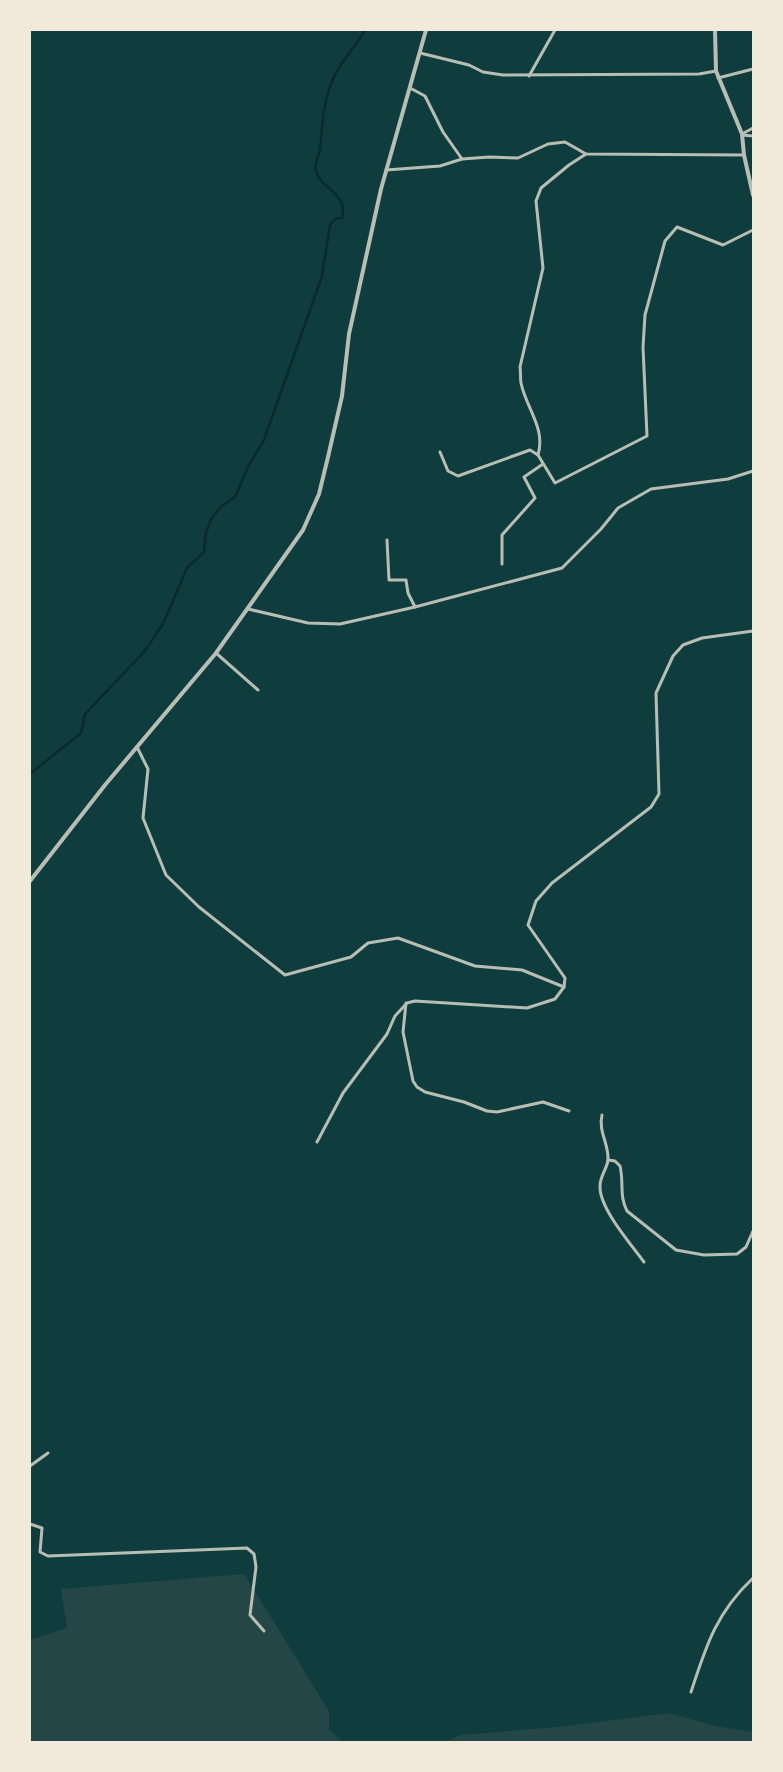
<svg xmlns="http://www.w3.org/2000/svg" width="783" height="1772" font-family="'Roboto Condensed',sans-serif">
<rect width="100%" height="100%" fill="#0f3d3e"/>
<!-- green -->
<g fill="#244646">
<path d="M244,1574L329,1711V1730L343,1742H30V1640L67,1628L61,1589Z"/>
<path d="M669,1713L715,1726L753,1732V1742H445L460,1735L559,1727Z"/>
</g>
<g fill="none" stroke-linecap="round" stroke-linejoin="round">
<!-- stream -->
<path stroke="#0a2a2b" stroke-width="2.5" d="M30,774L81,733L85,714L144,652L163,624L187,568L204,552L206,533L211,519L221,507L235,497L249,465L264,440L322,276L330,225L335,219L342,218C349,193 320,189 316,171C314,163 319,157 320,149C323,121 323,93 339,68C347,55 358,43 365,30"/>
<!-- minor -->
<g stroke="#b8beb3" stroke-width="3">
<path d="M420,53L469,65L483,72L503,75L699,74L716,71"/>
<path d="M529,76L555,30"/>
<path d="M718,78L753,69"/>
<path d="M410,88L425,96L443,132L462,159"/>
<path d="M742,134L753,128"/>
<path d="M742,135L753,136"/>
<path d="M386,170L440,166L462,159L489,157L518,158L548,144L565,142L586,154L744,155"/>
<path d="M440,452L448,471L458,476L530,450L538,455L555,483L647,436L643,347L645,315L665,241L677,227L723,245L753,230"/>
<path d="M538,455C546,428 526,408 521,383C520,378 521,372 520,367L543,268L536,201L541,188L569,165L586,154"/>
<path d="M387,540L389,580H406L408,593L415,607"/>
<path d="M502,564V535L535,498L524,477L543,464"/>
<path d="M248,609L308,623L340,624L415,607L562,568L601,529L618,508L651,489L728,479L753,471"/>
<path d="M216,653L258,690"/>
<path d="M137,747L148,769L143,818L166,875L199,907L285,975L351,957L368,943L398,938L475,966L522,970L564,987"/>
<path d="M406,1003L403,1032L413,1081L417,1087L425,1092L464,1102L487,1111L497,1112L543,1102L569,1111"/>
<path d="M602,1115C598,1131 609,1144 608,1160C607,1169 600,1176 600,1186C599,1208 631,1244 644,1262"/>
<path d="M317,1142L343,1093L387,1034L395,1016L407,1003L415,1001L527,1008L555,999L564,987L565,978L528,925L536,901L552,883L651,807L659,794L656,693L673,656L683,645L702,638L753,631"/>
<path d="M608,1160L615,1161L620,1166C624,1182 619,1196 627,1211L676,1250L704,1255L737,1254L746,1247L753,1231"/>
<path d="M30,1466L48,1453"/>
<path d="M30,1524L42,1528L40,1552L48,1556L247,1548L254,1554L256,1567L250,1615L264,1631"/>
<path d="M691,1692C706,1646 716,1613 753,1578"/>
</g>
<!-- tertiary -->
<g stroke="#b8beb3" stroke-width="4">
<path d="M715,30L716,71L742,134L744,155L753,195"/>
<path d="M30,881L105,785L216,653L303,530L319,494L328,457L342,396L349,334L381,189L426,30"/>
</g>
</g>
<!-- border -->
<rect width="783" height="1772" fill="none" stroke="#f1e9da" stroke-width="62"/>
</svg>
